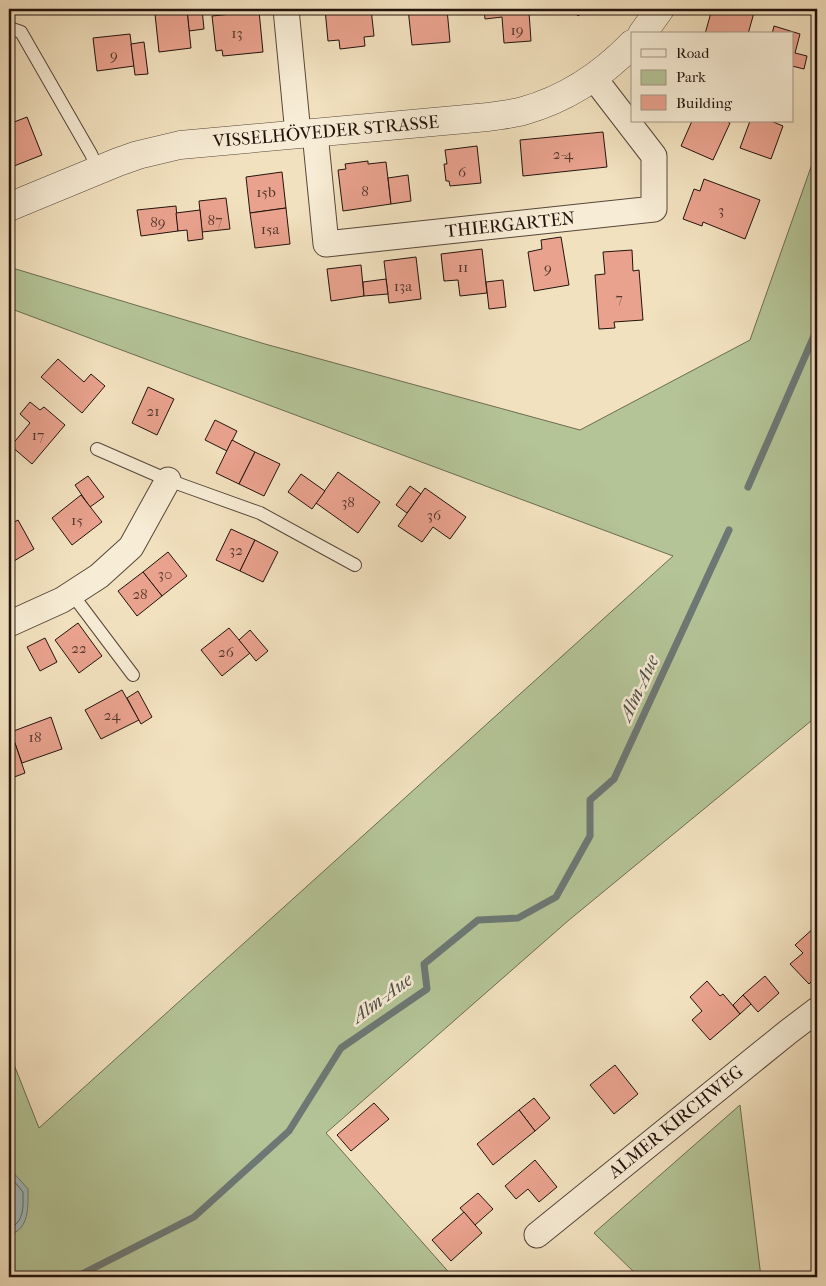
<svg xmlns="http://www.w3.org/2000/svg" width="826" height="1286" font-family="'IM FELL French Canon',serif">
<rect width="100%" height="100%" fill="#f2e1bf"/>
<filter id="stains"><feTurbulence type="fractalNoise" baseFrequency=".004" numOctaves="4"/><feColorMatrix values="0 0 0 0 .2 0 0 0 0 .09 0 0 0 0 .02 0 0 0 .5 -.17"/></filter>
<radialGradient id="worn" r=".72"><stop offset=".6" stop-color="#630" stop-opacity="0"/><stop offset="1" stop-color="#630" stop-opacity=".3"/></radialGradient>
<!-- green -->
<g fill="#b4c497" stroke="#6b6c52">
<path d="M817,150V716L569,920L326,1133L453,1277H9V1124L10,1123L9,1119V1052L39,1128L673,556L9,308V267L265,344L580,430L750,340Z"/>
<path d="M740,1105L761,1277H639L594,1233Z"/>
</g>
<!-- water -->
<path fill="#9fbbbb" stroke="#6d7875" d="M9,1170H11L28,1189C28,1206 30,1229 9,1235Z"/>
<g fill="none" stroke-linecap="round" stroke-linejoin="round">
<!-- shore -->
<path stroke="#606764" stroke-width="1" d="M9,1175L23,1192C23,1207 25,1221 9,1229"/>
<!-- stream -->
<g stroke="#6d7875" stroke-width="7">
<path d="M748,487L817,329"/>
<path d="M76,1277L194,1217L289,1131L341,1048L427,989L424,964L478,920L518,918L556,897L590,836V800L614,779L729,530"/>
</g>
</g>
<!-- building -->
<g fill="#e9a28e" stroke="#22130c">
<path d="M202,9L204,29L189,31L187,10Z"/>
<path d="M325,9H371L374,36L364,37L365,46L340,49L339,40L328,41Z"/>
<path d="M408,9H447L450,42L412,45Z"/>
<path d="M484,9H512L513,13L529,12L531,41L504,43L502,17L485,19Z"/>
<path d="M572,9H587L578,16Z"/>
<path d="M712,9H755L748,34H705Z"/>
<path d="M801,9H817V13Z"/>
<path d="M187,10L191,48L159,52L155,14Z"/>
<path d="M259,11L263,52L223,56L222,50L216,51L212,16Z"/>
<path d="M774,26L800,34L795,53L807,56L804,69L792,66V34H772Z"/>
<path d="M130,34L134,66L97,71L93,38Z"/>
<path d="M144,42L148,74L135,75L131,44Z"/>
<path d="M27,117L42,155L9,168V124Z"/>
<path d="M692,121H727L730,123L713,160L681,146Z"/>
<path d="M750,121H771L783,126L771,159L740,148Z"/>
<path d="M603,132L607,167L523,176L520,140Z"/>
<path d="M477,146L481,183L450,186L449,181H446L444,164H447L445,150Z"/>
<path d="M368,161V164L386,162L391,204L343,211L338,170L346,169L345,164Z"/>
<path d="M282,172L286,208L250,213L246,177Z"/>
<path d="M408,175L411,201L391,204L388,178Z"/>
<path d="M704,179L760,200L745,239L703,222L702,226L683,219L694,189L700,191Z"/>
<path d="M226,198L230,229L202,232L199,201Z"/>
<path d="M176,206L178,231L141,236L137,210Z"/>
<path d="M286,208L290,244L255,248L250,213Z"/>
<path d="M200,210L203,239L188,241L187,230L178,231L176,213Z"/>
<path d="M561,237L569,285L534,291L528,252L542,249L541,240Z"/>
<path d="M482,249L487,293L460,296L458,280L444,281L441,254Z"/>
<path d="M632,250L633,271L639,270L643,320L614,322L615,328L599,329L595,275L605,274L603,252Z"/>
<path d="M416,257L421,299L389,303L384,261Z"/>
<path d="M361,265L364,296L331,301L327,269Z"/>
<path d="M386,279L388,294L364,296L363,282Z"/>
<path d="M503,280L506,307L489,309L486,282Z"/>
<path d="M58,359L84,382L91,374L105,386L82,413L41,377Z"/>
<path d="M148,387L174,399L157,435L132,423Z"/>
<path d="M30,402L40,410L44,407L65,425L32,464L11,446L30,423L20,414Z"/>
<path d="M215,420L237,431L227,451L205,440Z"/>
<path d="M232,440L255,452L239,484L216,473Z"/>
<path d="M255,452L280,464L264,496L239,484Z"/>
<path d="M338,472L380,502L358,533L316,503Z"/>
<path d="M301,474L325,491L312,509L288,492Z"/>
<path d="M88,476L104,497L90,507L75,485Z"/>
<path d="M410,486L421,494L407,513L396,505Z"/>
<path d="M425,488L466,517L450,539L433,527L422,542L398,526Z"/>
<path d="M81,495L102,522L72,545L52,518Z"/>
<path d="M18,520L34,549L9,564V525Z"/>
<path d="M231,529L255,540L240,571L216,560Z"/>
<path d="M255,540L278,552L263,582L240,571Z"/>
<path d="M168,552L187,576L162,596L143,572Z"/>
<path d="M143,572L162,596L137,616L118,591Z"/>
<path d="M78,623L102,656L79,673L55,640Z"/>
<path d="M229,628L250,653L222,676L201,650Z"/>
<path d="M250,630L268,651L256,661L239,640Z"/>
<path d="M45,638L57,662L40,671L27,647Z"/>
<path d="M122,690L139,720L101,739L85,710Z"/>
<path d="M138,691L152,717L141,724L127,698Z"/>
<path d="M51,717L62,749L22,763L11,732Z"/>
<path d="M15,743L25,773L9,779V745Z"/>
<path d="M816,926L817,976L809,984L790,964L803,953L795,945Z"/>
<path d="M765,976L779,993L758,1012L743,995Z"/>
<path d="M707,981L720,996L723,994L740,1014L710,1040L692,1020L702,1011L690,997Z"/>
<path d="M743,995L751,1004L740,1014L733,1005Z"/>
<path d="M615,1065L638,1094L614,1114L590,1085Z"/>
<path d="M534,1098L550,1118L535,1131L519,1110Z"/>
<path d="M374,1103L389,1119L351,1151L337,1135Z"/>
<path d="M519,1110L535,1131L493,1165L477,1144Z"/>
<path d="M535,1160L557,1187L539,1202L528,1189L516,1199L505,1186Z"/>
<path d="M478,1193L493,1209L475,1225L460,1208Z"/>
<path d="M464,1212L482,1233L451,1261L432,1240Z"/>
</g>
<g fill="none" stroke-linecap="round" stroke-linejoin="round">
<defs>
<g id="service">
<path d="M9,28L21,32L91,154L98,170"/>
<path d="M97,449L168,480L260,513L355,565"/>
<path d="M72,594L133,675"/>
</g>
<g id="minor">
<path d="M286,9L298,134"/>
<path d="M315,133L326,244L654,209V156L594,78"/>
<path d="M9,624L62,600L99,576L131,547L168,480"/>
<path d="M537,1235L788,1032L817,1010"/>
</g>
<g id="tertiary">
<path d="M642,34L660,9"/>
<path d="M9,207L118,162L138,155L180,145L488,117C500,115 512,114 523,111C566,99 602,75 632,44"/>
</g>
</defs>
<!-- service casing -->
<use href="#service" stroke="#564639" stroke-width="14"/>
<!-- minor casing -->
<use href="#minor" stroke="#564639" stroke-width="27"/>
<!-- tertiary casing -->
<use href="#tertiary" stroke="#564639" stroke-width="29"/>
<!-- service -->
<use href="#service" stroke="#f7ecd5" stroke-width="12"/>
<!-- minor -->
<use href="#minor" stroke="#f7ecd5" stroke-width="25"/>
<!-- tertiary -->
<use href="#tertiary" stroke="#f7ecd5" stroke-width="28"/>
</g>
<g text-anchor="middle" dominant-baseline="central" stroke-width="5" stroke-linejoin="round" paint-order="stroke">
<!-- number labels -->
<g font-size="15" fill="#54372c">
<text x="517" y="30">19</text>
<text x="237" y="33">13</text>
<text x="114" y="55">9</text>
<text x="563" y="154">2-4</text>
<text x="462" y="172">6</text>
<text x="365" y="191">8</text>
<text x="266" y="192">15b</text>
<text x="721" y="210">3</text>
<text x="215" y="220">87</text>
<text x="158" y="222">89</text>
<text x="270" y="229">15a</text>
<text x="463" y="267">11</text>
<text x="548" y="268">9</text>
<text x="403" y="286">13a</text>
<text x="619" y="298">7</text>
<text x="153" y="411">21</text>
<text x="38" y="435">17</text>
<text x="348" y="502">38</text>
<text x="434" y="515">36</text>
<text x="77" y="520">15</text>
<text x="236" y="550">32</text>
<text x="165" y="574">30</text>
<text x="140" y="594">28</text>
<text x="79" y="648">22</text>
<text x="226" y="652">26</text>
<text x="112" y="715">24</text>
<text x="35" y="737">18</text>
</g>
<!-- street labels -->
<g font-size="18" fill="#22130c" stroke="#f7ecd5">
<text transform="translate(326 132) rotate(-5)">VISSELHÖVEDER STRASSE</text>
<text transform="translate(510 225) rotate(-6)">THIERGARTEN</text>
<text transform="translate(676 1122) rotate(-39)">ALMER KIRCHWEG</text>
</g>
<!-- water labels -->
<g font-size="19" font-style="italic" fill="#4e4e49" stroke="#f7ecd5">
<text transform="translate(639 688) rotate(-65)">Alm-Aue</text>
<text transform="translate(382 998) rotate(-36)">Alm-Aue</text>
</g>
</g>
<!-- margin -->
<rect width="826" height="1286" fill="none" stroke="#f2e1bf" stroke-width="30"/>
<rect x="10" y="10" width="806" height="1266" fill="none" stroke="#22130c" stroke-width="2.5"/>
<rect x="15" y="15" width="796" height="1256" fill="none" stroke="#22130c"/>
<!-- legend -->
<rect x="631" y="32" width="162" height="90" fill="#f7ecd5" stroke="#a29585"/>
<rect x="641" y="49" width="25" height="8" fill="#f7ecd5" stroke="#a29585"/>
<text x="676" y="58" font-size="15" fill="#22130c">Road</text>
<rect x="641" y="70" width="25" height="15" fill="#b4c497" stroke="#a29585"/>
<text x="676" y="82" font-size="15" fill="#22130c">Park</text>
<rect x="641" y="95" width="25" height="15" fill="#e9a28e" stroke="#a29585"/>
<text x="676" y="108" font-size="15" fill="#22130c">Building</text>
<rect width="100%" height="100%" filter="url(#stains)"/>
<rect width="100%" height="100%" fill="url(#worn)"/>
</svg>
